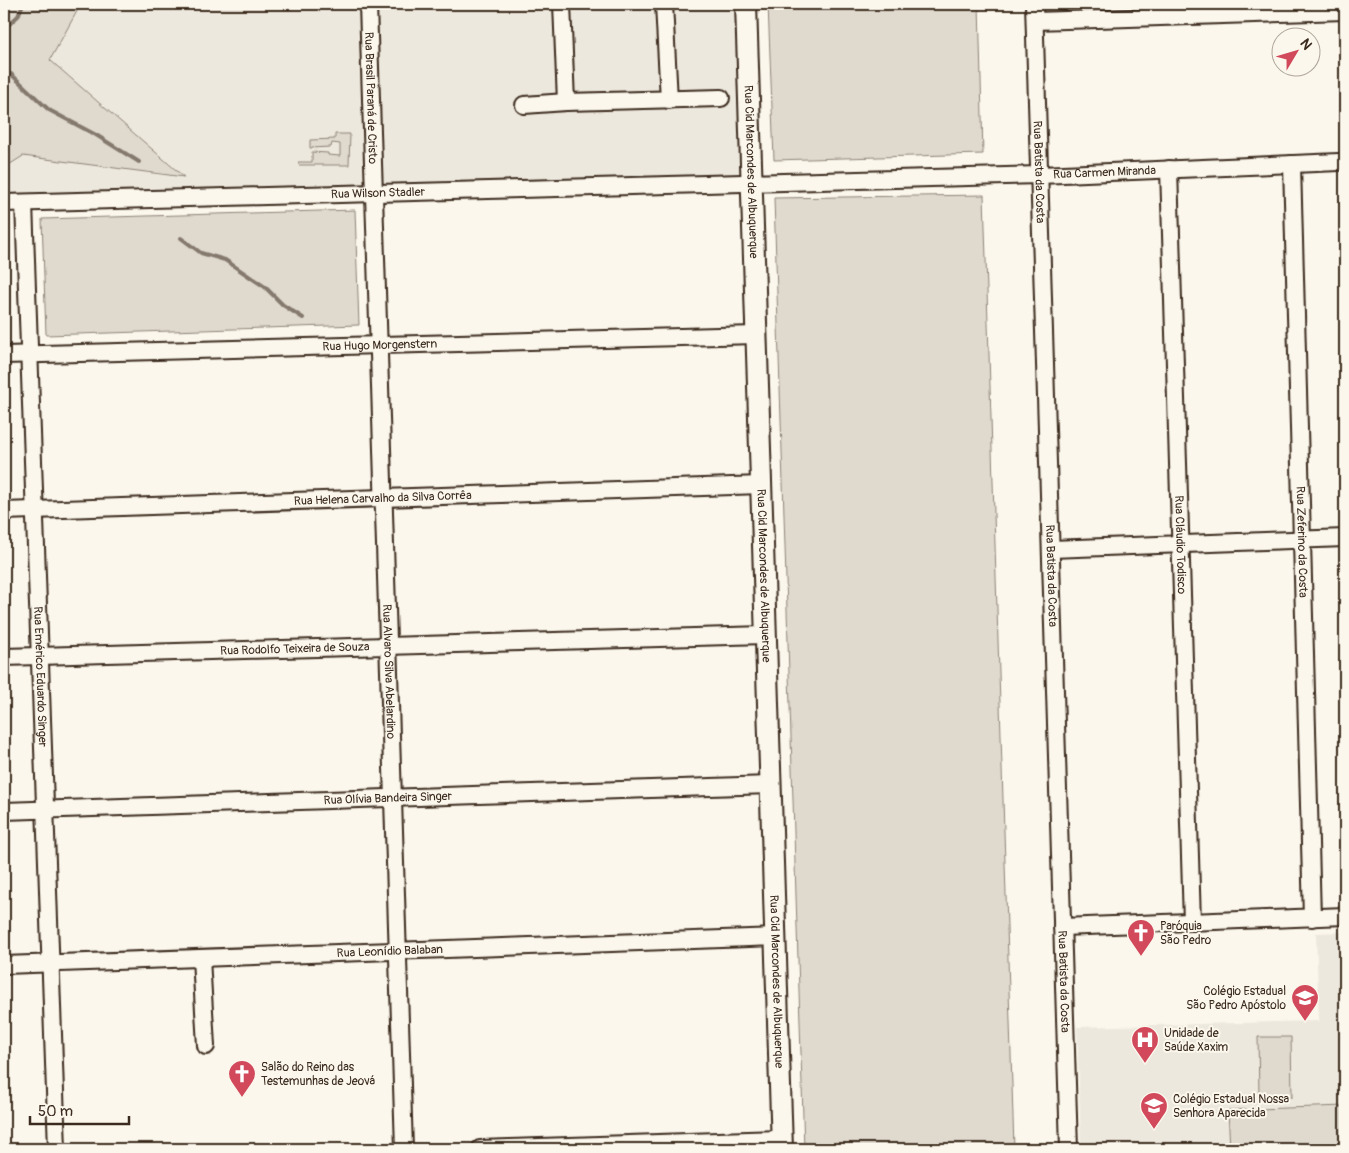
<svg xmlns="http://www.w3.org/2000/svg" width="1349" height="1153" font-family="Pangolin,sans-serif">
<rect width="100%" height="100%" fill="#fbf7ec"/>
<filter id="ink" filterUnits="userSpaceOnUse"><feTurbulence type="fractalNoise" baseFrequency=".02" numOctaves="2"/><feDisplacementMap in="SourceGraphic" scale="10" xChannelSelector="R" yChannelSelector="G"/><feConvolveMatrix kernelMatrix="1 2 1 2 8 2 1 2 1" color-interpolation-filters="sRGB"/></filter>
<g filter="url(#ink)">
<!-- built -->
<g fill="#ede8dd">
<path d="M4,4H746L751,182L4,203Z"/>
<path d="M1345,932V1106L1229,1110L1230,1149H1081L1077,1027L1319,1021L1316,933Z"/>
</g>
<!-- green -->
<g fill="#dfd9ce" stroke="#8d8276">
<path d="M4,4H81L50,60L184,177L23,156L4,168Z"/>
<path d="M768,4H979L983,154L774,160Z"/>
<path d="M335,134H350L349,165H299L298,162H312V152L328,153V155L340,156V144L332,143L331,147L310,148V140L335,139Z"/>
<path d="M984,195L1014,1149H804L774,198Z"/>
<path d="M355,210L359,325L46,335L42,219Z"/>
<path d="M1258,1037H1291L1292,1097L1259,1098Z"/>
<path d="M1345,1106V1149H1230L1228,1110Z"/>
</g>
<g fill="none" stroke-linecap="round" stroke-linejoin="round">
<!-- stream -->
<g stroke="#85796d" stroke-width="4">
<path d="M4,29L18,16L23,4"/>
<path d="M4,74H11L49,110L96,135L139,162"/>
<path d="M181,238L201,253L225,260L265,287L283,305L303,318"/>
</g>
<defs>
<g id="minor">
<path id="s1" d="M368,4L404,1149"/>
<path d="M562,4L566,102"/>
<path d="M664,4L669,100"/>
<path id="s2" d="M1034,4L1069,1149"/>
<path d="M1035,21L1345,11"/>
<path d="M524,105L566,102L721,98"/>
<path id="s3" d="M1292,164L1312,918"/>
<path id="s4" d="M1169,169L1192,922"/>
<path id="s5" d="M4,203L1040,175L1339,162"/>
<path id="s6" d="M24,203L57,1149"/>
<path id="s7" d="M4,355L756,335"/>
<path id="s8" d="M4,511L761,485"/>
<path d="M1051,549L1345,538"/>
<path id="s9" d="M4,657L765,635"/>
<path id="s10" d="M4,811L770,785"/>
<path d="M1062,927L1345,916"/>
<path d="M201,958L206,1046"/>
<path id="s11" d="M4,965L775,937"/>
<path d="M480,1149L781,1139"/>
</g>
<g id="tertiary">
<path id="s12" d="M746,4L782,1149"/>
</g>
</defs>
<!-- minor casing -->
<use href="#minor" stroke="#3b2a1e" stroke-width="20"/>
<!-- tertiary casing -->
<use href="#tertiary" stroke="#3b2a1e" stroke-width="24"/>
<!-- minor -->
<use href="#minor" stroke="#fbf7ec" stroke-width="16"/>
<!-- tertiary -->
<use href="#tertiary" stroke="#fbf7ec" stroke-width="20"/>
</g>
</g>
<!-- icons -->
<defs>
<symbol id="church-pin" viewBox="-11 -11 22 30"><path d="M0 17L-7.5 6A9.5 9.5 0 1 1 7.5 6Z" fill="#d1495b" stroke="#fbf7ec"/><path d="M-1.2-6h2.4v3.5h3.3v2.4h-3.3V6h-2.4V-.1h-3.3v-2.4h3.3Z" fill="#fff"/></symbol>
<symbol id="school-pin" viewBox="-11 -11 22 30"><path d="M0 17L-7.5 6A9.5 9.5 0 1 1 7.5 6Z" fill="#d1495b" stroke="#fbf7ec"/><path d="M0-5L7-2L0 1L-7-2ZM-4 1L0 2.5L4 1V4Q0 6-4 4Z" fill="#fff"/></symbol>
<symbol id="hospital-pin" viewBox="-11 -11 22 30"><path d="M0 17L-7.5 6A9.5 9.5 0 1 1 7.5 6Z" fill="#d1495b" stroke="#fbf7ec"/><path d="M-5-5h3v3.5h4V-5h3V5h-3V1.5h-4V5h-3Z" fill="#fff"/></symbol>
</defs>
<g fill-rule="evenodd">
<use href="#church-pin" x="1125" y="917" width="32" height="43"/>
<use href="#school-pin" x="1289" y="982" width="32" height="43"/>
<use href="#hospital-pin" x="1129" y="1024" width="32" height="43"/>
<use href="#church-pin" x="226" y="1058" width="32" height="43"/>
<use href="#school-pin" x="1138" y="1090" width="32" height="43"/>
</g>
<g text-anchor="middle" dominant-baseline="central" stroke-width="4" stroke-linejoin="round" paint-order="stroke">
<!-- street labels -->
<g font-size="12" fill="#3b2a1e" stroke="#fbf7ec">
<text stroke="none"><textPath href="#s1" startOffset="94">Rua Brasil Paraná de Cristo</textPath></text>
<text stroke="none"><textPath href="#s12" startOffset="168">Rua Cid Marcondes de Albuquerque</textPath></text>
<text stroke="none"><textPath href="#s2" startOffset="168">Rua Batista da Costa</textPath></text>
<text stroke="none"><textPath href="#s5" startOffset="1101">Rua Carmen Miranda</textPath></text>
<text stroke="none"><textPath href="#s5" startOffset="374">Rua Wilson Stadler</textPath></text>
<text stroke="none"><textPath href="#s7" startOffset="376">Rua Hugo Morgenstern</textPath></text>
<text stroke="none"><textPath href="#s8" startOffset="379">Rua Helena Carvalho da Silva Corrêa</textPath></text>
<text stroke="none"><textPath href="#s3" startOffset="378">Rua Zeferino da Costa</textPath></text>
<text stroke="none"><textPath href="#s4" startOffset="376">Rua Cláudio Todisco</textPath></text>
<text stroke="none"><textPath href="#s12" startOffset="572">Rua Cid Marcondes de Albuquerque</textPath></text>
<text stroke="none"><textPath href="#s2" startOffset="572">Rua Batista da Costa</textPath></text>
<text stroke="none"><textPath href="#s9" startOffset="291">Rua Rodolfo Teixeira de Souza</textPath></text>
<text stroke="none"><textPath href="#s1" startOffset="668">Rua Alvaro Silva Abelardino</textPath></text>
<text stroke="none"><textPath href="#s6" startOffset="474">Rua Emérico Eduardo Singer</textPath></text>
<text stroke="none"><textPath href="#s10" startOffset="384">Rua Olívia Bandeira Singer</textPath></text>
<text stroke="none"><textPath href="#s11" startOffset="386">Rua Leonídio Balaban</textPath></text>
<text stroke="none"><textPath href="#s12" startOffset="978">Rua Cid Marcondes de Albuquerque</textPath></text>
<text stroke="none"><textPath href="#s2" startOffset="978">Rua Batista da Costa</textPath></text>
</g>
<!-- poi labels -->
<g font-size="12" fill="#3b2a1e" stroke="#fbf7ec" text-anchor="start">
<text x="1160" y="926">Paróquia<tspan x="1160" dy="14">São Pedro</tspan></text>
<text x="1286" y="991" text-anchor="end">Colégio Estadual<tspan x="1286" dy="14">São Pedro Apóstolo</tspan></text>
<text x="1164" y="1033">Unidade de<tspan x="1164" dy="14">Saúde Xaxim</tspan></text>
<text x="261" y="1067">Salão do Reino das<tspan x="261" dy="14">Testemunhas de Jeová</tspan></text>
<text x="1173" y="1099">Colégio Estadual Nossa<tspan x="1173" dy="14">Senhora Aparecida</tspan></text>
</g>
</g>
<!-- margin -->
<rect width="1349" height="1153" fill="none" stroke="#fbf7ec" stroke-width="20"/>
<rect x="10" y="10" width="1329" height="1133" fill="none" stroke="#3b2a1e" stroke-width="2" filter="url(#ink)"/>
<!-- north arrow -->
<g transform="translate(1296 52) rotate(52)"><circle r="24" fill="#fbf7ec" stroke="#aea59a"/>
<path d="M0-4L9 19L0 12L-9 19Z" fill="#d1495b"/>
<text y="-8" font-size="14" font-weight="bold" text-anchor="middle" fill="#3b2a1e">N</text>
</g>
<!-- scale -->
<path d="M30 1116v8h99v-8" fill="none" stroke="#3b2a1e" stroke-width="2.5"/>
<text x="38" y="1116" font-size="15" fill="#3b2a1e" stroke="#fbf7ec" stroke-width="4" paint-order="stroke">50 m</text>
</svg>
